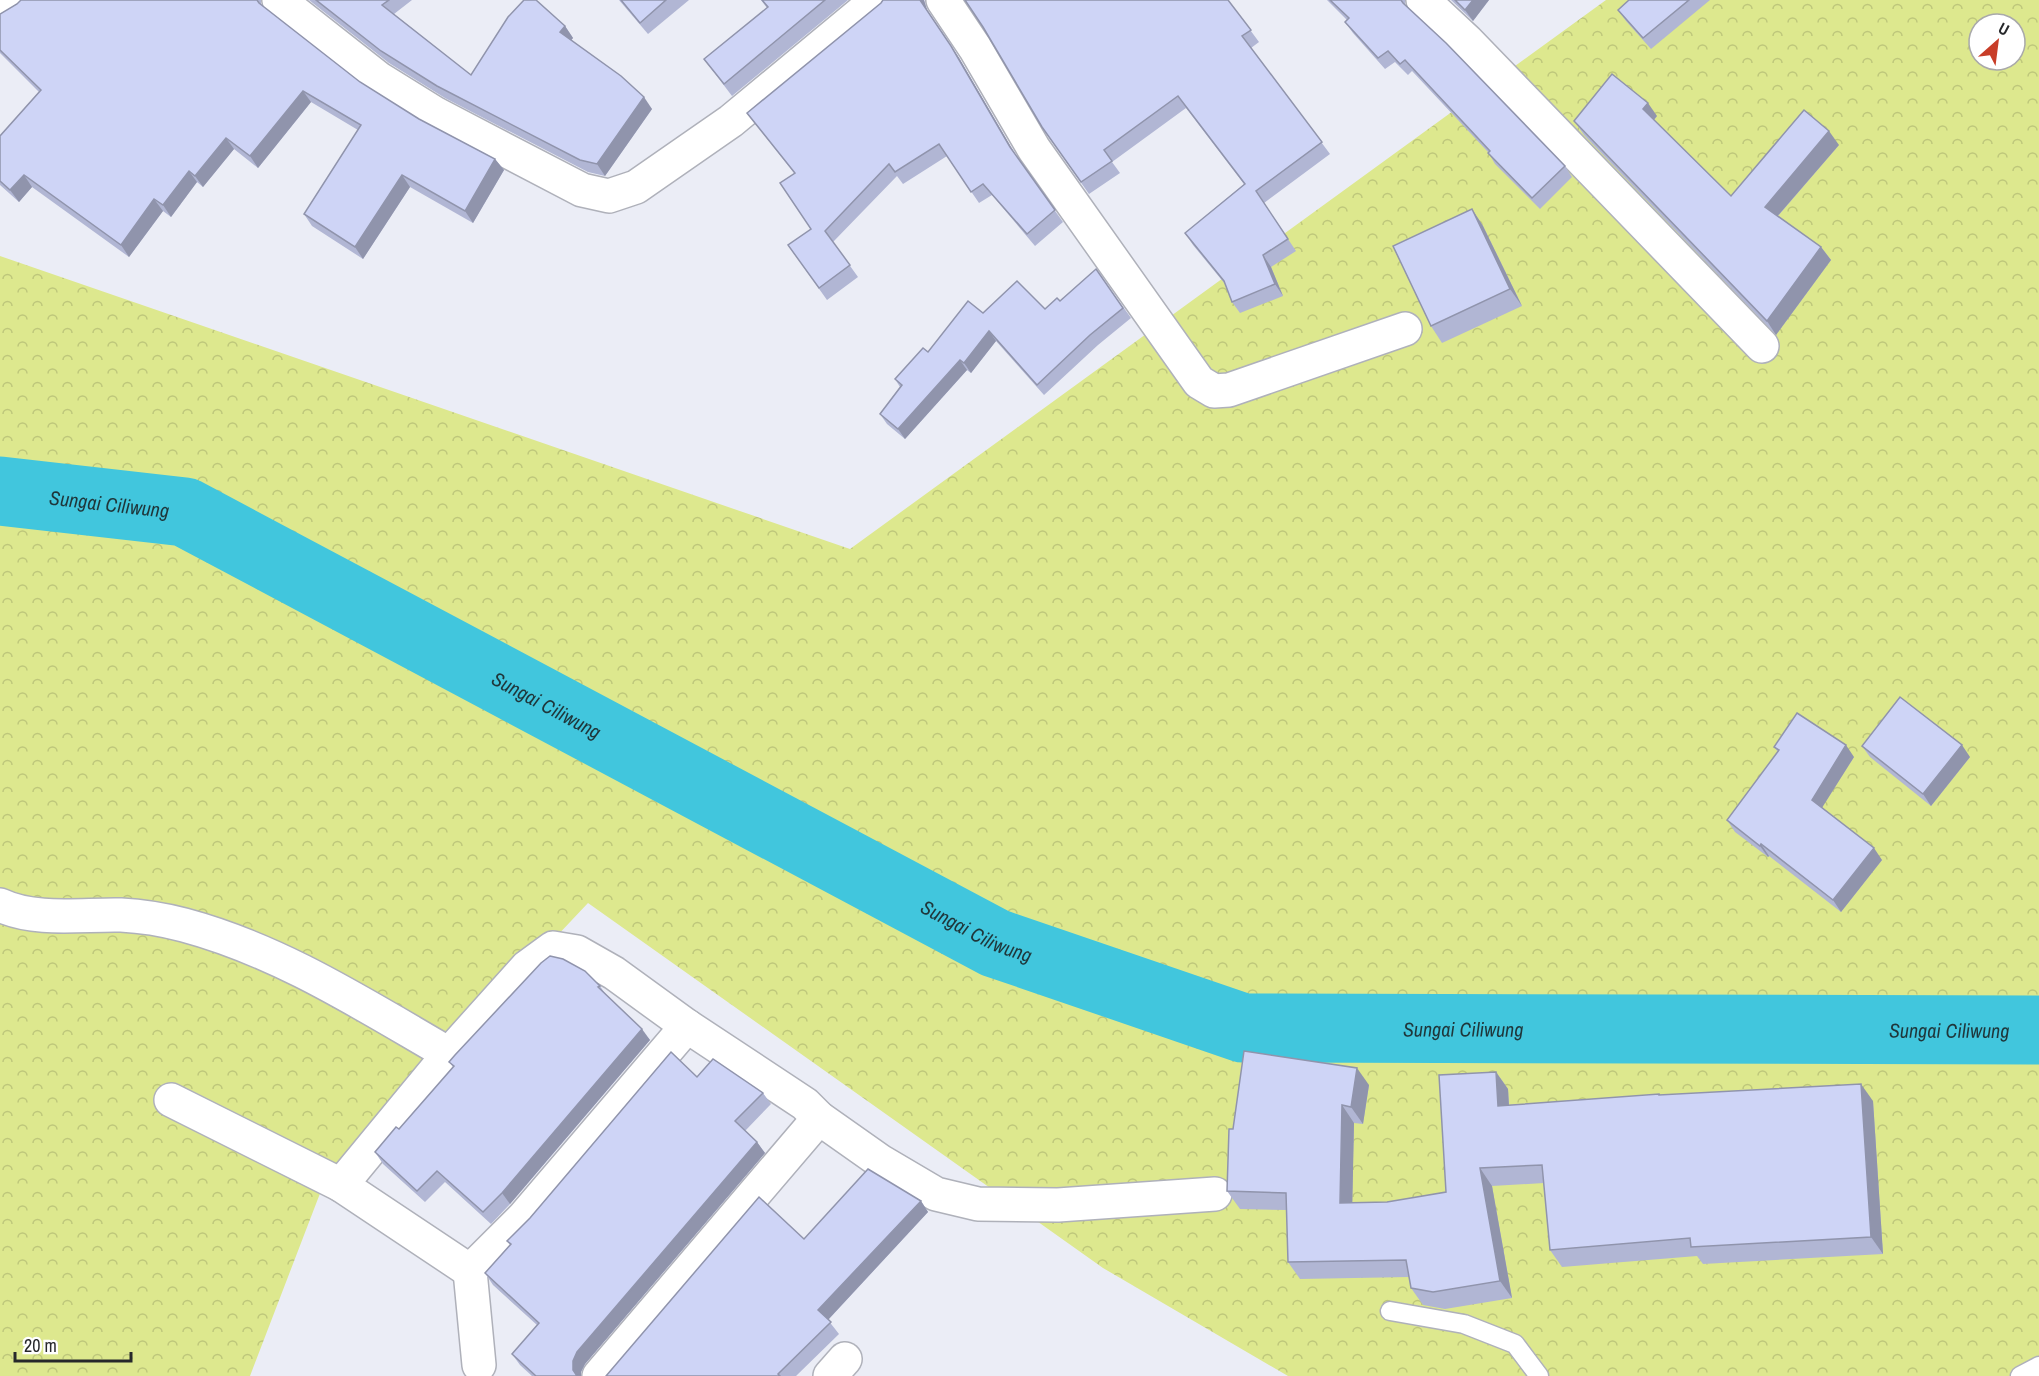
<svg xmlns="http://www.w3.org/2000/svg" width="2039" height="1376" font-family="'Archivo Narrow',sans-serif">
<defs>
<pattern id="forest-crowns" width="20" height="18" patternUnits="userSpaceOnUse" patternTransform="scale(1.5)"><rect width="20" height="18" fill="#dde88e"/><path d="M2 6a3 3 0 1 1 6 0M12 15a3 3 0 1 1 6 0" fill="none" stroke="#bec77b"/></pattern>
</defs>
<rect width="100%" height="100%" fill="#ebedf6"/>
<!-- forest -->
<path fill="url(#forest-crowns)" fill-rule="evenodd" d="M1606,0H2039V1376H1288L1103,1268L588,903L324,1183L250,1376H0V256L850,549ZM1979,24H2015V60H1979Z"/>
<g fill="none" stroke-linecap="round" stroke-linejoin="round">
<!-- river -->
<path stroke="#41c6dd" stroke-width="69" id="s1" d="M0,491L185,512L995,943L1243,1028L2039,1030"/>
<defs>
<g id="service">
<path d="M1390,1311L1464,1324L1515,1344L1539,1376"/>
<path d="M2020,1376L2039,1366"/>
</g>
<g id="minor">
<path d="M279,0L378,78L436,114L582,190L609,196L636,187L731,121L877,0"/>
<path d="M943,0L975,48L1034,149L1199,382L1214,391L1229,390L1405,329"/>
<path d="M1423,0L1467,41L1762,346"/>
<path d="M0,9L15,0"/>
<path d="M0,905C36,922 83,914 121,915C141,916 165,920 184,925C281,951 364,1005 449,1054"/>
<path d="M171,1100L341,1185L470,1271"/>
<path d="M341,1185L449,1054L527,967L553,948L577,952L614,973L687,1026L805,1104L819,1118L880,1161L936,1194L978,1204L1058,1205L1215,1194"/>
<path d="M479,1365L470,1271L524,1217L687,1026"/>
<path d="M599,1376L819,1118"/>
<path d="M830,1376L845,1359"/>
</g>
</defs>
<!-- service casing -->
<use href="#service" stroke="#afb1ba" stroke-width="21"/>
<!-- minor casing -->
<use href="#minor" stroke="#afb1ba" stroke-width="36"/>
<!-- service -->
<use href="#service" stroke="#fff" stroke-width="18"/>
<!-- minor -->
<use href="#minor" stroke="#fff" stroke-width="33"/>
</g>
<!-- wall -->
<g fill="#b1b6d4">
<path d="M21,0H261V5L360,82L419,119L495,159L504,170L473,223L410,187L363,259L312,226L304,214L358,130L311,102L258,168L234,149L203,187L197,182L171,217L163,211L129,257L32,187L19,202L0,185V136L39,92L0,53V14L17,4Z"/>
<path d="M309,0H412L394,14L471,75L565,26L573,38L571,40L652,109L605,176L588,172L445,98L389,63Z"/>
<path d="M619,0H689L648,34Z"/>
<path d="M761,0H848L732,96L704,59L767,8Z"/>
<path d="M883,0H924L927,10L959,58L1017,158L1063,222L1035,246L992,195L979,203L947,156L903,184L897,176L833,242L858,277L827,300L788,245L811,229L794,173L747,113L881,3Z"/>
<path d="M1228,0L1259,42L1251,48L1330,154L1264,203L1296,251L1271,267L1283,296L1240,313L1232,302L1225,284L1193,245L1185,233L1244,184L1186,108L1112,162L1120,173L1089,194L1042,127L983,27Z"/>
<path d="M1327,0H1405V5L1565,166L1572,177L1540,209L1495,164L1488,152L1412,71L1408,75L1395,62L1385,69L1353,33L1345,22L1347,20Z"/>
<path d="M1451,0H1489L1473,21Z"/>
<path d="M1629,0H1710L1651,49L1626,21L1618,10Z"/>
<path d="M1657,116L1654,120L1731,196L1839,145L1778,216L1821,247L1831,260L1776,335L1584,135L1574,121Z"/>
<path d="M1472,209L1483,226L1522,306L1442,343L1431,326Z"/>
<path d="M1096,269L1131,318L1098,345L1044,395L996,341L971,373L967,370L905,439L887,424L880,414L900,387L895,379L928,352L983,313L1045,309L1060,301Z"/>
<path d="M1862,746L1970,757L1931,806L1870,757Z"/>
<path d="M1774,747L1854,757L1822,807L1882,860L1841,912L1769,856L1768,857L1735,832L1727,820L1778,752Z"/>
<path d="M600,986L606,995L650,1040L510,1204L491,1224L445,1182L425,1202L383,1164L375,1152L399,1129L453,1067L449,1062Z"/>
<path d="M1496,1072L1508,1089L1509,1105L1659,1094L1661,1095L1873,1101L1883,1254L1703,1264L1697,1256L1562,1267L1550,1250L1544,1183L1492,1186L1512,1298L1445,1309L1423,1305L1411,1288L1409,1277L1300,1279L1288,1262L1287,1210L1240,1209L1227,1191L1233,1129L1369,1085L1363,1124L1354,1123L1352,1203L1387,1202L1446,1192Z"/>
<path d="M697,1077L763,1093L771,1104L745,1131L757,1142L765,1153L585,1364L581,1372V1376H532L520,1365L512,1354L537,1325L493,1285L485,1273L510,1245L507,1241Z"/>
<path d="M921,1201L928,1212L828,1320L839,1334L796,1376H606L804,1239Z"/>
</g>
<!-- shaded-wall -->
<g fill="#9094ac">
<path d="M920,0H924L927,10L959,58L1018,159L1010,147Z"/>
<path d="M1473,0H1489L1473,21L1465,10Z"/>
<path d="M565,26L573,38L568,44L560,32Z"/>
<path d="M303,91L311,102L258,168L250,156Z"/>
<path d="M644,97L652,109L605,176L597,164Z"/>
<path d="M1648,103L1657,116L1652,122L1643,109Z"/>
<path d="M1829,131L1839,145L1774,220L1765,207Z"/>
<path d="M226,138L234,149L203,187L195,176Z"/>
<path d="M495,159L504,170L473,223L465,211Z"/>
<path d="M189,171L197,182L171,217L163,205Z"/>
<path d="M24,175L32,187L19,202L10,190Z"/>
<path d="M402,175L410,187L363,259L355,247Z"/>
<path d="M154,199L163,211L129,257L121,245Z"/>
<path d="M1472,209L1483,226L1522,306L1510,289Z"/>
<path d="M1821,247L1831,260L1776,335L1767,321Z"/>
<path d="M1263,255L1271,267L1283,296L1275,284Z"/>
<path d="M989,331L996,341L971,373L964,363Z"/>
<path d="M960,360L967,370L905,439L898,429Z"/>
<path d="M1846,745L1854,757L1820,811L1812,800Z"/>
<path d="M1962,745L1970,757L1931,806L1923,794Z"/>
<path d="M1761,844L1769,856L1768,857L1760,846Z"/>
<path d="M1874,848L1882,860L1841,912L1833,900Z"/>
<path d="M642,1029L650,1040L510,1204L502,1193Z"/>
<path d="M1357,1068L1369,1085L1363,1124L1351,1107Z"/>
<path d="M1496,1072L1508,1089L1510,1124L1498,1106Z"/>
<path d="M1861,1084L1873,1101L1883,1254L1871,1237Z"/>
<path d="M1342,1105L1354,1123L1352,1220L1340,1203Z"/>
<path d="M757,1142L765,1153L585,1364L581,1372V1376H577L573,1370V1361L577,1352Z"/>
<path d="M1480,1168L1492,1186L1512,1298L1500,1281Z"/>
<path d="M921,1201L928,1212L826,1322L818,1310Z"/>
</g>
<!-- building -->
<g fill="#ced4f6" stroke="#9094ac" stroke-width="1.5">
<path d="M21,0H257L259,3L360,82L419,119L495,159L465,211L402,175L355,247L304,214L361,125L303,91L250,156L226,138L195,176L189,171L163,205L154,199L121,245L24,175L10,190L0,181V136L41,90L0,50V14L17,4Z"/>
<path d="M316,0H389L382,5L471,75L508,17L524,0H536L565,26L560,32L621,76L644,97L597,164L580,160L437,86L381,51Z"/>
<path d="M621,0H666L640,23Z"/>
<path d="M762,0H825L724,84L704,59L768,7Z"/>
<path d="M883,0H920L951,46L1010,147L1055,210L1027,234L983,184L971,192L939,144L895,172L889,164L825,231L850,265L819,288L788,245L811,229L780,183L795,173L747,113L881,3Z"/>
<path d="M965,0H1228L1251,30L1242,36L1322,142L1256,191L1288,239L1263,255L1275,284L1232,302L1224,281L1185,233L1245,184L1178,96L1104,150L1112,161L1081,182L1042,127L983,27Z"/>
<path d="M1330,0H1401L1403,3L1446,43L1565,166L1532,198L1488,153L1490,151L1405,60L1400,64L1388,51L1378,58L1345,22L1349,18Z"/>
<path d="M1455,0H1473L1465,10Z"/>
<path d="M1629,0H1689L1643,38L1618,10Z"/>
<path d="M1612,74L1648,103L1643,109L1731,196L1804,110L1829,131L1765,207L1821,247L1767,321L1574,121Z"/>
<path d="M1472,209L1510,289L1431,326L1393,246Z"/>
<path d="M1096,269L1123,308L1090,335L1037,385L989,331L964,363L960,360L898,429L880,414L902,385L895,379L923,348L928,352L968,301L983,313L1017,281L1045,309L1057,298L1060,301Z"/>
<path d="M1900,697L1962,745L1923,794L1862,746Z"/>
<path d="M1797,713L1846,745L1812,800L1874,848L1833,900L1761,844L1760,846L1727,820L1779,750L1774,747Z"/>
<path d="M550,956L563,959L585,971L600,986L598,987L642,1029L502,1193L483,1212L437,1171L417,1191L375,1152L396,1127L399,1129L454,1066L449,1062L455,1055L541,963Z"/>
<path d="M1244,1051L1357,1068L1351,1107L1342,1105L1340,1203L1387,1202L1446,1192L1439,1075L1496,1072L1498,1106L1659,1094V1095L1861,1084L1871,1237L1691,1247L1690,1238L1550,1250L1542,1165L1480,1168L1500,1281L1433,1292L1411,1288L1406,1260L1288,1262L1286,1193L1227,1191L1229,1129H1233Z"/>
<path d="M671,1052L697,1077L713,1059L763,1093L735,1121L757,1142L577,1352L573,1361V1370L577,1376H536L512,1354L539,1323L485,1273L511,1244L507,1241L530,1218Z"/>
<path d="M868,1169L921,1201L818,1310L831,1322L778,1374L780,1376H606L759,1197L804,1239Z"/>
</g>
<g text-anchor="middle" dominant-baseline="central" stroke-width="4.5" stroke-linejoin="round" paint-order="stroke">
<!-- water labels -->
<g font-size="20" font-style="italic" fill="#1f363a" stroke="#fff">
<text stroke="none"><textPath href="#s1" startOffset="110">Sungai Ciliwung</textPath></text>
<text stroke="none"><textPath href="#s1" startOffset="596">Sungai Ciliwung</textPath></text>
<text stroke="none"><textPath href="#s1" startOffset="1082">Sungai Ciliwung</textPath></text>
<text stroke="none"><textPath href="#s1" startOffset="1586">Sungai Ciliwung</textPath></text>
<text stroke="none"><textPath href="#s1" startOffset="2072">Sungai Ciliwung</textPath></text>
</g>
</g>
<!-- north arrow -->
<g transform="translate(1997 42) rotate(28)"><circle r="28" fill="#ffffff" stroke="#a9a9aa" stroke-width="1.5"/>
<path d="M0-4.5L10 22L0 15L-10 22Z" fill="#c83d28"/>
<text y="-9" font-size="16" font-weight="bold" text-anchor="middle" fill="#27282b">U</text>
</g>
<!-- scale -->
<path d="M15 1352v9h116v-9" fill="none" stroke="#27282b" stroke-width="3"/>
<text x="24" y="1352" font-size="18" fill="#27282b" stroke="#ffffff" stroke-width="4.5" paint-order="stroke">20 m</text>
</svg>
